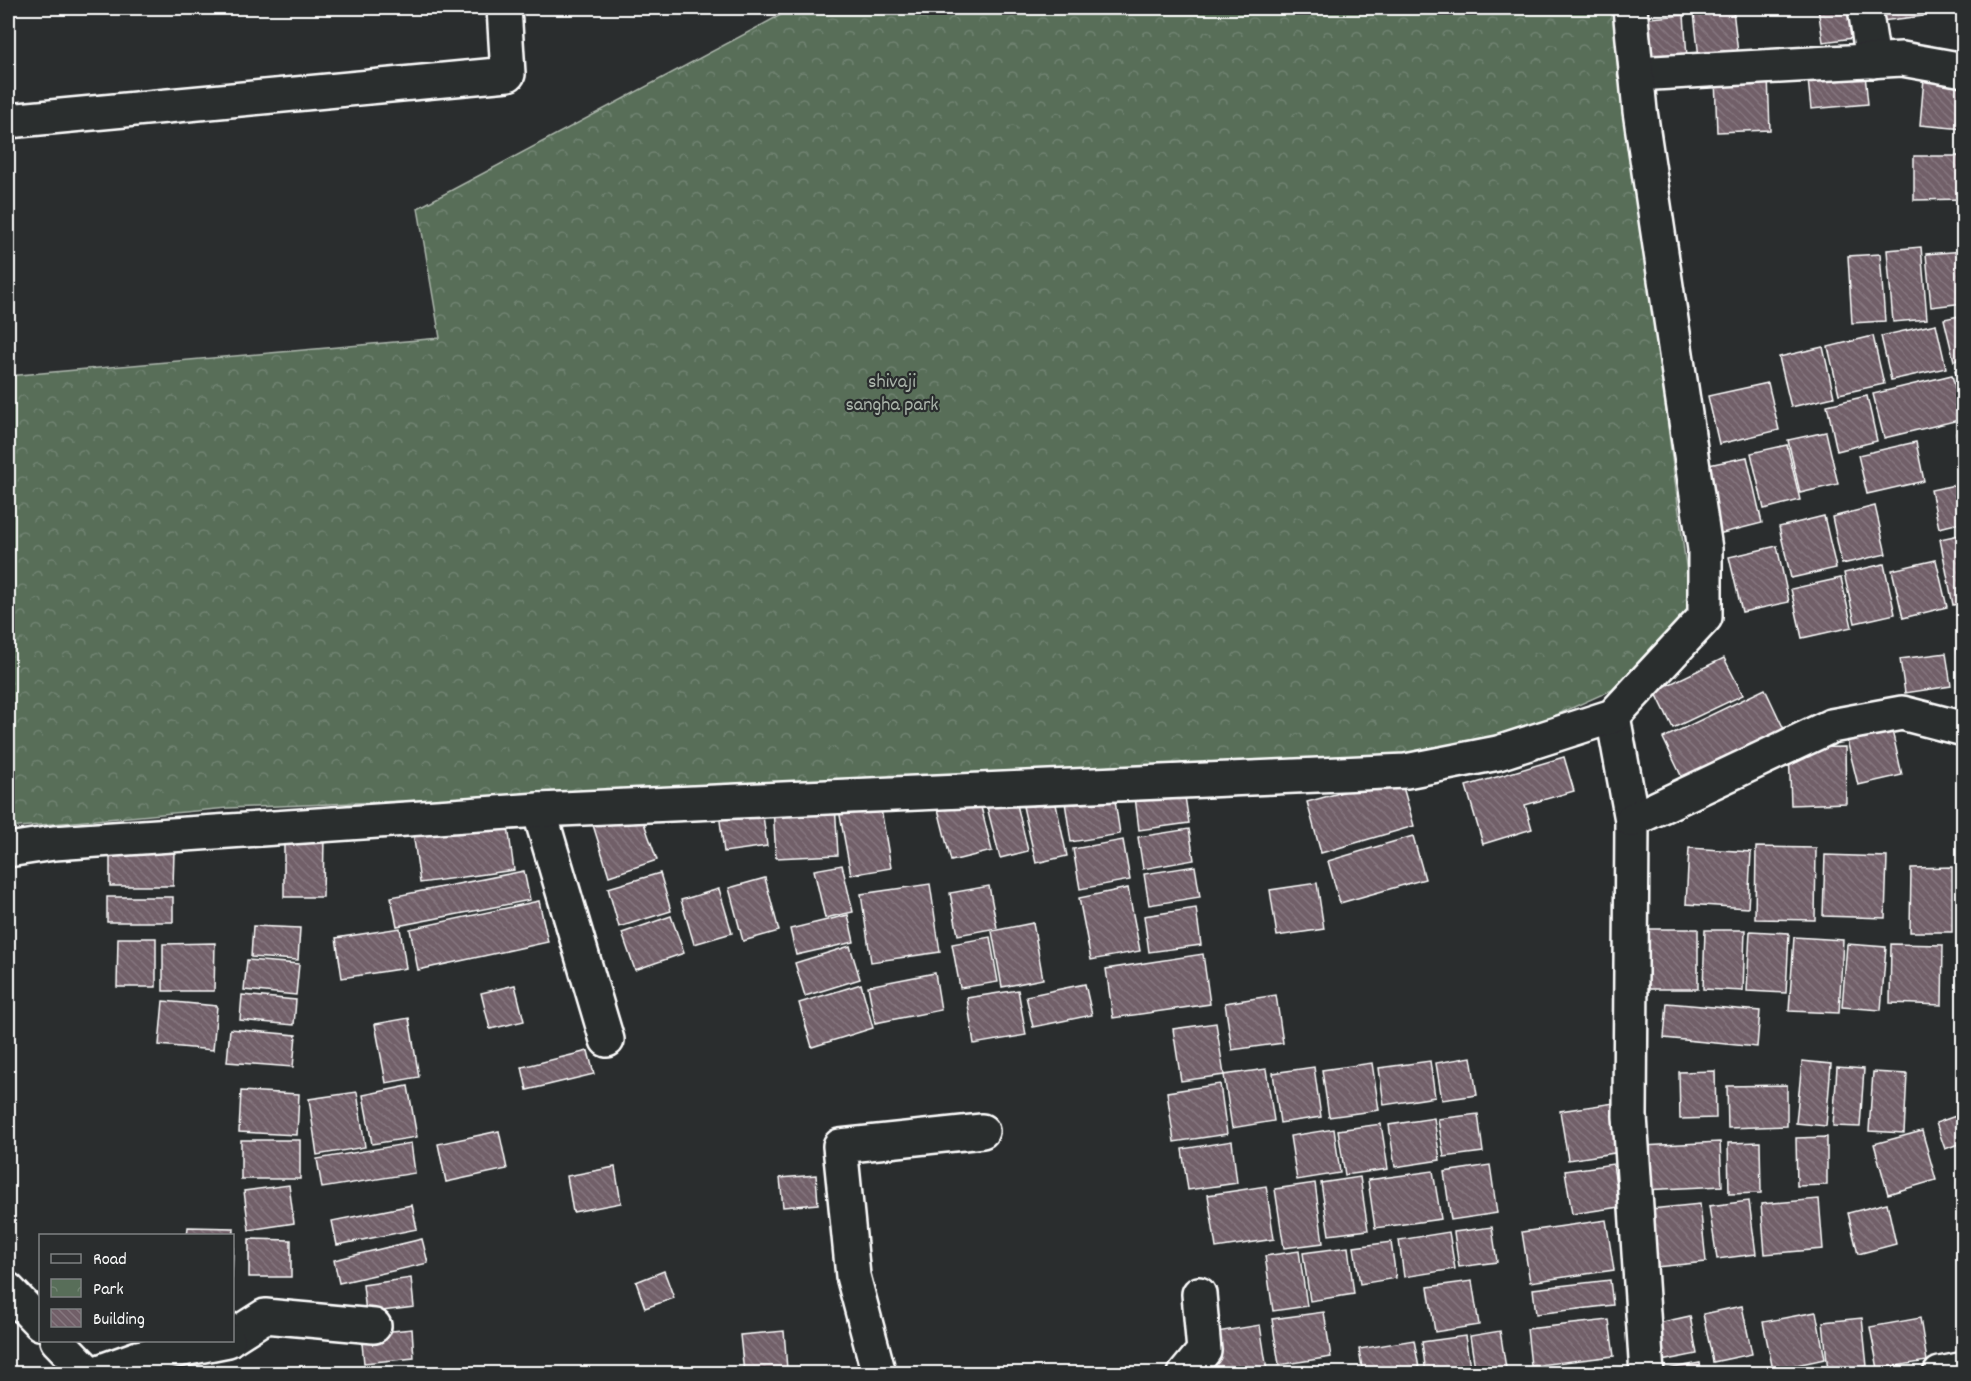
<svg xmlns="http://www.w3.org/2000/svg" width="1971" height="1381" font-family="Dekko,sans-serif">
<defs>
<pattern id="park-crowns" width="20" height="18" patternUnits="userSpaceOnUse" patternTransform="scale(1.5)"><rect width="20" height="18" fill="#586e59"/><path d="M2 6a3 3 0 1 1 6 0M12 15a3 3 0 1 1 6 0" fill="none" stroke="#718472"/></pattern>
<pattern id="building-back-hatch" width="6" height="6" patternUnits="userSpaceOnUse" patternTransform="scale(1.5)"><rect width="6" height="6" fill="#715f68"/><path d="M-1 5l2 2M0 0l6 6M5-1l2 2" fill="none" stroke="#86777f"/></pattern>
</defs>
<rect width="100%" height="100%" fill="#2a2d2e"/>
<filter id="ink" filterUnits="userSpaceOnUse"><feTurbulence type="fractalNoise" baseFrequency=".0167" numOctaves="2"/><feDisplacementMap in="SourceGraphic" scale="12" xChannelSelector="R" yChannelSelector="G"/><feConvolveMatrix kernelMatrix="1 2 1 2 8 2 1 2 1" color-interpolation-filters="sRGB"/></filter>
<g filter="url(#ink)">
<!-- park -->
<path fill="url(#park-crowns)" stroke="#acb6ac" stroke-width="1.5" d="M788,8H1620L1661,372L1691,605L1612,690L1458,759L228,808L8,828V376L440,338L418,208L788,11Z"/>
<!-- building -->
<g fill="url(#building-back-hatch)" stroke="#fff" stroke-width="1.5">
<path d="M1818,8H1856L1861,37L1823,42Z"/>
<path d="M1871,8H1922L1923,16L1873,22Z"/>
<path d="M1733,10L1738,53L1699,58L1694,13Z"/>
<path d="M1684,15L1687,57L1640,61L1637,19Z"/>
<path d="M1864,64L1868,104L1811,109L1807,69Z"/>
<path d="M1768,76L1770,130L1717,132L1715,78Z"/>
<path d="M1924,78L1964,81V129L1920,125Z"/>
<path d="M1914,156H1964V199L1914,200Z"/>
<path d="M1921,247L1927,319L1893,322L1887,250Z"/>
<path d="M1964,251V303L1931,307L1926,254Z"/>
<path d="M1880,254L1885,321L1852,323L1848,256Z"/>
<path d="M1964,315V358L1954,361L1944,319Z"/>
<path d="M1936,324L1946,368L1891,380L1881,336Z"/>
<path d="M1873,336L1884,384L1839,394L1828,347Z"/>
<path d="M1823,347L1834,397L1791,407L1779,357Z"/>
<path d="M1964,368V407L1955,370Z"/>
<path d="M1952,375L1963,419L1884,438L1873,394Z"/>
<path d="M1768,383L1779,430L1719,444L1708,396Z"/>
<path d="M1867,396L1877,441L1837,451L1827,405Z"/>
<path d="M1964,431V467L1956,433Z"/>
<path d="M1826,432L1838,484L1800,493L1788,440Z"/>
<path d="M1916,442L1924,481L1867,494L1858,455Z"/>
<path d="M1787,445L1800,500L1764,509L1751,453Z"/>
<path d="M1747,457L1762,523L1714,535L1699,467Z"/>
<path d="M1960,484L1964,501V522L1939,528L1931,490Z"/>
<path d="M1875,506L1886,554L1842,564L1832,517Z"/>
<path d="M1824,516L1836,568L1791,578L1779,527Z"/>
<path d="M1964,534V602L1953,605L1940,539Z"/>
<path d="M1777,546L1789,602L1742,612L1729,557Z"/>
<path d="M1936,560L1947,607L1903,618L1892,570Z"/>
<path d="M1884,564L1895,614L1855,623L1844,573Z"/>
<path d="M1841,578L1852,627L1802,638L1791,589Z"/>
<path d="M1964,648V685H1962L1957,649Z"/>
<path d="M1946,653L1951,686L1905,693L1900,659Z"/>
<path d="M1724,658L1743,695L1673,728L1655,691Z"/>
<path d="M1765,689L1790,742L1688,790L1663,738Z"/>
<path d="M1891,726L1902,775L1858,785L1846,736Z"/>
<path d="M1845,747L1846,803L1791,805L1789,748Z"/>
<path d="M1564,757L1574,791L1525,805L1532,829L1483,844L1466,786Z"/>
<path d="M1400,776L1414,826L1321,853L1307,802Z"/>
<path d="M1184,790L1189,823L1139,830L1135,797Z"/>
<path d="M1114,794L1120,834L1071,842L1065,802Z"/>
<path d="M1054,795L1067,856L1036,863L1022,802Z"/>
<path d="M1015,796L1028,851L1000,858L986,803Z"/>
<path d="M979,799L992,851L951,861L938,809Z"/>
<path d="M835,803L838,855L776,858L773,807Z"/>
<path d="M880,803L891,868L851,875L839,810Z"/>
<path d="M762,808L767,846L724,852L719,813Z"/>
<path d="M639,809L657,860L609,876L593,825Z"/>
<path d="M507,819L514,870L420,883L413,832Z"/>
<path d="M1189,829L1194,860L1143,869L1138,837Z"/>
<path d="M1413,836L1425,879L1340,903L1328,861Z"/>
<path d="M284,837H324L323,897H284Z"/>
<path d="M1123,840L1130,880L1080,889L1073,849Z"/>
<path d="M1756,847L1816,848L1815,920L1755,919Z"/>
<path d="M1689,848L1751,852L1748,908L1686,904Z"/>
<path d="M174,852L173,886H110V853Z"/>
<path d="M1825,855L1887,857L1885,918L1823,916Z"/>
<path d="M842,865L853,912L825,918L814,870Z"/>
<path d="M1195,866L1200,897L1149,905L1144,874Z"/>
<path d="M1952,867V932H1910L1911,868Z"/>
<path d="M524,871L530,900L397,926L391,897Z"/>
<path d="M660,873L671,911L619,927L608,888Z"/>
<path d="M765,878L779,931L743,941L729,888Z"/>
<path d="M1317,883L1324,929L1277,936L1270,890Z"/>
<path d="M930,884L940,952L871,962L861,894Z"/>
<path d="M989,886L997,928L958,935L950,893Z"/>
<path d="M1128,888L1140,951L1091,960L1079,898Z"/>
<path d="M719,889L732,933L694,944L681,900Z"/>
<rect x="107" y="897" width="66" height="25"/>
<path d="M539,901L548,942L418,970L410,929Z"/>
<path d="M1196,908L1201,945L1149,952L1144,916Z"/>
<path d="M848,915L854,942L796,955L790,929Z"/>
<path d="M671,916L684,953L635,970L622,933Z"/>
<path d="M1033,923L1043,979L1002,987L992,931Z"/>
<path d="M253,926L300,928L298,960L251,957Z"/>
<path d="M400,928L406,968L342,978L336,938Z"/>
<path d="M1637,929H1698V989H1638Z"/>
<path d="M1705,930H1745L1743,991L1703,989Z"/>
<path d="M1750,931L1789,933L1786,993L1747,991Z"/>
<path d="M990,937L998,982L960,988L952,944Z"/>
<path d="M1794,937L1843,940L1839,1013L1789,1011Z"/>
<path d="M118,938H156V987H117Z"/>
<path d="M215,943L214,991H163V944Z"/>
<path d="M1847,944L1886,947L1881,1010L1842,1007Z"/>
<path d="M1891,944L1943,945L1942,1005L1890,1003Z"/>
<path d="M850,946L860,979L805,996L795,963Z"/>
<path d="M1203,954L1210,1004L1113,1018L1106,969Z"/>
<path d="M247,960L299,964L296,995L244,990Z"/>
<path d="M935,973L941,1010L875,1023L868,986Z"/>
<path d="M861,984L873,1028L812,1047L799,1003Z"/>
<path d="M1085,984L1092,1015L1033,1027L1026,996Z"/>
<path d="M515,985L524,1021L490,1029L481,993Z"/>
<path d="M1018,990L1026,1035L974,1044L967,998Z"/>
<path d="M242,995L296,1000L294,1025L240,1020Z"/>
<path d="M1276,995L1283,1043L1232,1050L1225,1003Z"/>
<path d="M163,1001L217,1006L213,1050L159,1045Z"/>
<path d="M1667,1003L1760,1011L1757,1047L1664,1038Z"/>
<path d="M409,1018L419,1077L386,1083L375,1024Z"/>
<path d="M1216,1023L1224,1075L1181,1081L1173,1029Z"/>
<path d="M230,1029L296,1035L293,1067L227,1062Z"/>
<path d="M588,1051L594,1074L527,1090L522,1067Z"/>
<path d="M1471,1057L1477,1095L1442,1100L1436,1063Z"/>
<path d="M1430,1061L1435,1097L1384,1105L1379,1068Z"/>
<path d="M1802,1061L1831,1064L1826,1126L1796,1123Z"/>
<path d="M1372,1063L1379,1110L1329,1117L1322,1070Z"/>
<path d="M1314,1067L1321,1117L1280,1123L1273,1073Z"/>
<path d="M1837,1067L1864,1069L1860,1127L1833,1126Z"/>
<path d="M1266,1069L1274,1121L1232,1128L1224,1075Z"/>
<path d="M1715,1071L1716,1118L1680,1119L1679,1072Z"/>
<path d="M1873,1072L1907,1074L1904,1133L1869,1131Z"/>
<path d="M1220,1084L1227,1134L1174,1142L1167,1092Z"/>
<path d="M1787,1085V1126L1728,1128L1727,1086Z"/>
<path d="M408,1086L417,1137L372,1144L363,1095Z"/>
<path d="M241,1091L299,1094L297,1135L239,1132Z"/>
<path d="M357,1092L365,1147L317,1155L309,1099Z"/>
<path d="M1614,1103L1621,1152L1568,1160L1560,1111Z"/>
<path d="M1964,1113V1142L1945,1149L1936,1123Z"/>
<path d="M1478,1114L1483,1152L1444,1157L1438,1119Z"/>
<path d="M1434,1118L1440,1160L1395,1167L1389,1125Z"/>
<path d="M1381,1124L1388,1169L1345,1175L1338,1130Z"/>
<path d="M1334,1129L1340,1173L1297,1180L1290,1136Z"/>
<path d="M499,1131L507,1169L446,1182L438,1144Z"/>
<path d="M1922,1131L1936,1180L1888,1194L1874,1144Z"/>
<path d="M1827,1137V1185L1797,1186L1796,1138Z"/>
<rect x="241" y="1140" width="59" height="39"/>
<path d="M1232,1141L1237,1183L1188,1190L1182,1149Z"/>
<path d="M1720,1142L1722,1186L1644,1190L1642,1146Z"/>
<path d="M1760,1142L1761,1193L1729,1194L1728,1143Z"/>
<path d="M411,1143L415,1173L322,1188L317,1159Z"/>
<path d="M1613,1164L1619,1207L1572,1214L1565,1171Z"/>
<path d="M1490,1165L1497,1213L1451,1220L1444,1172Z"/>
<path d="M615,1167L621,1203L573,1212L567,1176Z"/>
<path d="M1433,1171L1441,1219L1375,1228L1368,1180Z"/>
<path d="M816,1175L818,1204L783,1207L780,1178Z"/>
<path d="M1360,1177L1368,1230L1329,1235L1321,1183Z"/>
<path d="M1315,1183L1323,1243L1284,1248L1275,1189Z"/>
<path d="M289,1185L294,1223L249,1230L244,1191Z"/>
<path d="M1266,1186L1274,1239L1216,1248L1208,1195Z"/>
<path d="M1819,1199L1823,1249L1765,1254L1761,1204Z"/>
<path d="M1749,1201L1756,1254L1717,1259L1709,1206Z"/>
<path d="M1887,1203L1896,1244L1858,1254L1848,1213Z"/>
<path d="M1700,1204L1706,1262L1646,1268L1641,1210Z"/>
<path d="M412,1205L417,1229L337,1245L332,1221Z"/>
<path d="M1606,1220L1614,1270L1530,1282L1522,1232Z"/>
<path d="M188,1227L234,1228L232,1279V1236H187Z"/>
<path d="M1492,1227L1497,1262L1459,1267L1454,1232Z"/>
<path d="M1449,1232L1455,1269L1404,1277L1399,1240Z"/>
<path d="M249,1239L291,1240V1277H249Z"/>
<path d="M422,1239L428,1263L339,1283L334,1260Z"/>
<path d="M1391,1242L1396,1278L1360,1284L1354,1247Z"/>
<path d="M1348,1247L1354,1294L1310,1301L1303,1253Z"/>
<path d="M1299,1251L1307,1306L1273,1311L1265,1256Z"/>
<path d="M664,1271L674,1298L645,1308L636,1282Z"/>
<path d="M411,1278L414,1307L366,1313L363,1285Z"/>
<path d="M1610,1280L1613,1305L1536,1314L1533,1289Z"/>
<path d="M1472,1281L1479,1325L1435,1332L1428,1287Z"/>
<path d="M1742,1306L1752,1354L1713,1362L1703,1314Z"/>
<path d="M1324,1312L1331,1357L1279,1365L1272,1319Z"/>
<path d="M1816,1312L1825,1359L1773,1370L1763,1322Z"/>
<path d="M1690,1316L1697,1354L1656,1362L1649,1325Z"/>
<path d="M1862,1318L1867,1366L1828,1371L1823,1322Z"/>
<path d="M1920,1318L1927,1361L1878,1369L1870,1327Z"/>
<path d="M1609,1320L1614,1356L1531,1366L1527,1329Z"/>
<path d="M1260,1325L1267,1370L1240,1374H1216L1210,1333Z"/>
<path d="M412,1329L414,1358L364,1363L361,1334Z"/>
<path d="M784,1331L787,1369L744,1373L740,1335Z"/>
<path d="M1500,1331L1507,1374H1476L1470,1336Z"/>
<path d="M1465,1336L1471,1374H1426L1422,1342Z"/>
<path d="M1414,1340L1419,1368L1386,1374H1363L1359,1349Z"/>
<path d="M1700,1363L1702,1374H1652V1372Z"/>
<path d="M1605,1366L1607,1374H1557Z"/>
</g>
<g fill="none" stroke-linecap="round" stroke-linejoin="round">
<defs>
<g id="minor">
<path d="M1865,8L1873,61"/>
<path d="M1636,74L1902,59L1964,70"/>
<path d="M8,121L508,74L504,8"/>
<path d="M1613,716L1632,820L1630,1116L1647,1374"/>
<path d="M539,810L607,1040"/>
<path d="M1632,820L1831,726L1902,713L1964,729"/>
<path d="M8,850L54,843L539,810L1406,771L1498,753L1613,716L1705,617V549L1640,111L1630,8"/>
<path d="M8,1290L40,1323"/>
<path d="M232,1337L265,1316L374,1326"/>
<path d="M57,1340L90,1374"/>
<path d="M93,1374L138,1358L228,1340"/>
<path d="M879,1374L853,1276L840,1146L982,1131"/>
<path d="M1185,1374L1204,1351L1199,1294"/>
<path d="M1940,1374L1964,1369"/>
</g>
</defs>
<!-- minor casing -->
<use href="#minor" stroke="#fff" stroke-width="38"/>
<!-- minor -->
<use href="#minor" stroke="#2a2d2e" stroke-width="33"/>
</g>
</g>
<g text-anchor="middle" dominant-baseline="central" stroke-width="4.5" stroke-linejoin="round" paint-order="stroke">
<!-- park labels -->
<g font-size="20" fill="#acb6ac" stroke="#2a2d2e">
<text x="892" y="383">shivaji<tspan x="892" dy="23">sangha park</tspan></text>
</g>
</g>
<!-- margin -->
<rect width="1971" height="1381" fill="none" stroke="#2a2d2e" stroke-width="30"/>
<rect x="15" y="15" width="1941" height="1351" fill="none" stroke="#fff" stroke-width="2" filter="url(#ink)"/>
<!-- legend -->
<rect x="39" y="1234" width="195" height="108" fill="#2a2d2e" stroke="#7f8182" stroke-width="1.5"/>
<rect x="51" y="1254" width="30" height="9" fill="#2a2d2e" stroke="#7f8182" stroke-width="1.5"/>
<text x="93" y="1264" font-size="18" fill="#ffffff">Road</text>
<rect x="51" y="1279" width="30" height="18" fill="url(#park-crowns)" stroke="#7f8182" stroke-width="1.5"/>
<text x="93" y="1294" font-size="18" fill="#ffffff">Park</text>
<rect x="51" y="1309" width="30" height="18" fill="url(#building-back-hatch)" stroke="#7f8182" stroke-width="1.5"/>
<text x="93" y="1324" font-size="18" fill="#ffffff">Building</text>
</svg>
